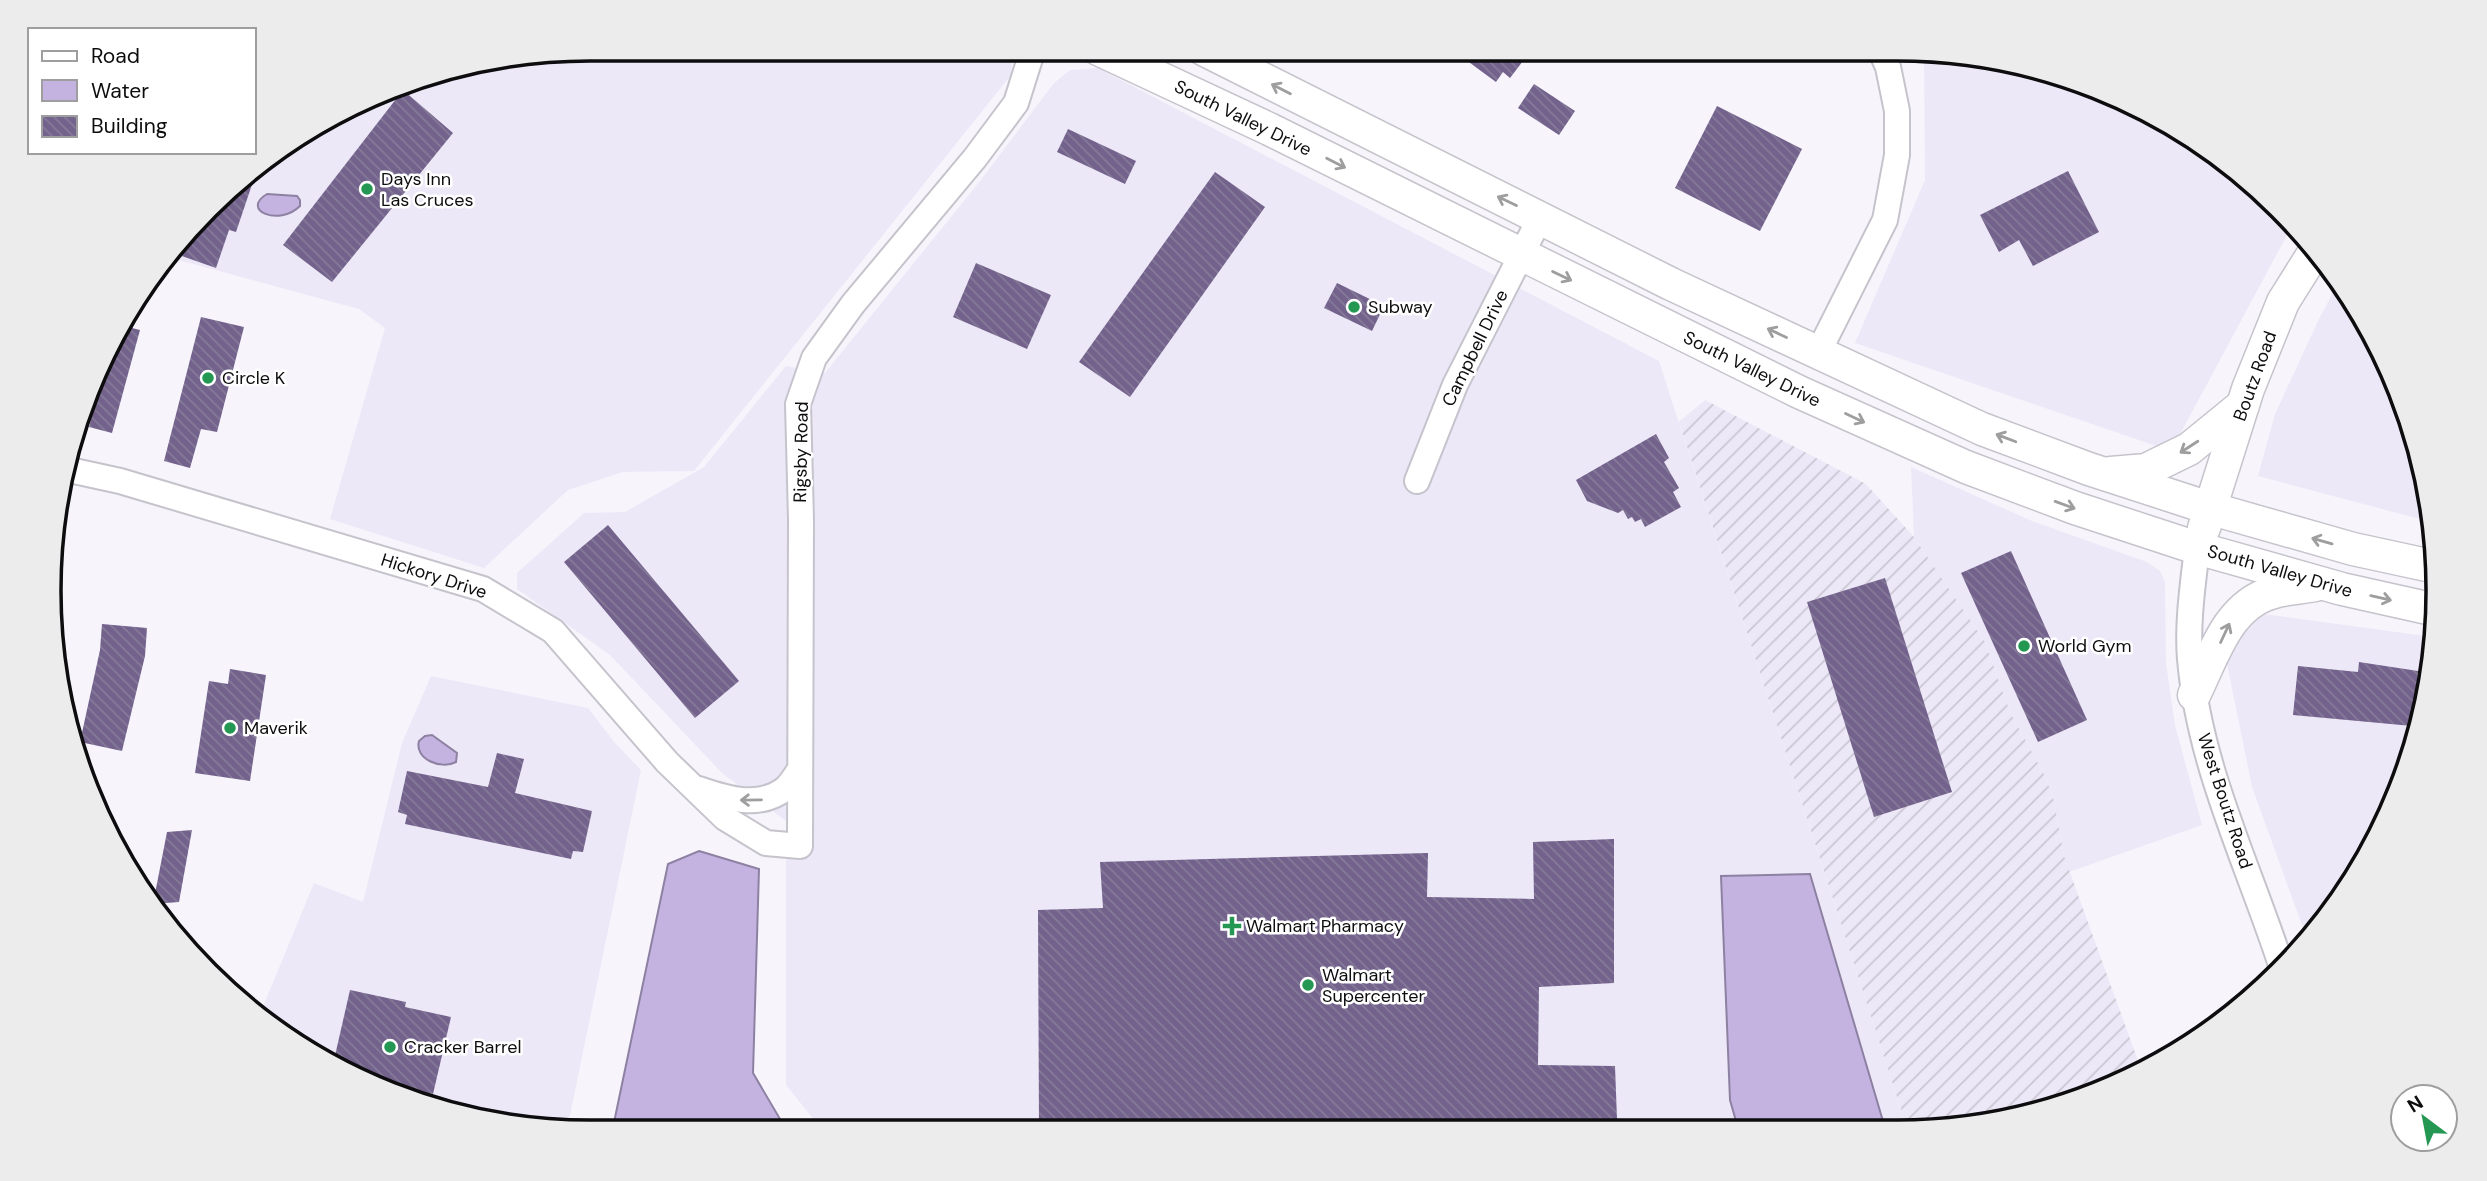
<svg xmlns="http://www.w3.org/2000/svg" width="2487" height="1181" font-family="'DM Sans',sans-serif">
<defs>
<pattern id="industrial-furrows" width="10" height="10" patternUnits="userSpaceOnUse" patternTransform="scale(1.75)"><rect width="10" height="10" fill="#ede8f7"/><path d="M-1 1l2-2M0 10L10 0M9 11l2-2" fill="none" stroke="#cac6d3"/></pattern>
<pattern id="building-back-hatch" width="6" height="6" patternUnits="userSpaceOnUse" patternTransform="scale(1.75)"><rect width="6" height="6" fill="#72628c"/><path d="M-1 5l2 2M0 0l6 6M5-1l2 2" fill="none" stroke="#867b99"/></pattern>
</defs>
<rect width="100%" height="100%" fill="#f7f4fc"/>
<!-- built -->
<g fill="#ede8f7">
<path d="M591,49H1012L1011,75L694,471L623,472L568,490L484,568L330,519L385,328L359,309L167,257L183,234L261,161L416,78Z"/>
<path d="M1924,52L2003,59L2104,90L2198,140L2280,208L2293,224L2171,451L1855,343L1925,180Z"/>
<path d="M1098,68L1659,361L1907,1128L823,1131L786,1085V821L722,773L610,655L517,589V573L584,513L625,512L704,467L786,366L825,373L980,181L1054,83L1070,70Z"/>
<path d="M2339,281L2347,290L2397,384L2428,485L2431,522L2258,476L2275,414L2318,321Z"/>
<path d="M1911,467L2032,521L2147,562L2160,571L2165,582L2166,663L2175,725L2202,825L2069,872L2064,856L2054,801L2046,778L2010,712L1985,642L1914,537Z"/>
<path d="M2256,613L2433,637L2428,697L2397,798L2326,920L2307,939L2252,787L2226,659Z"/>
<path d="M431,676L588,708L615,743L641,770L567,1130L484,1122L383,1091L260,1014L314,883L363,902L402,743Z"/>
</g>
<!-- industrial -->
<path fill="url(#industrial-furrows)" d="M1705,400L1866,484L1914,537L1985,642L2010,712L2046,778L2054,801L2064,856L2141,1069L2103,1091L1968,1127L1907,1128L1679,422Z"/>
<!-- water -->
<g fill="#c4b3e1" stroke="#8d81a2" stroke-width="2">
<path d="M267,194L297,196L300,200V206C279,227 240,210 267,194Z"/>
<path d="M432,735L457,753L456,762C441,770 414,759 419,741L425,736Z"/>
<path d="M699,851L759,869L753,1073L787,1131L612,1132L668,864Z"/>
<path d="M1810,874L1885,1128H1738L1730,1100L1721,876Z"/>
</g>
<!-- building -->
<g fill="url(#building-back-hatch)">
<path d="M1474,49H1532L1510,78L1503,72L1496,82L1466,60Z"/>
<path d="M1534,84L1575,111L1559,135L1518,108Z"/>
<path d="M403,90L453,133L332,282L283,245Z"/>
<path d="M1717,106L1802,149L1760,231L1675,188Z"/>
<path d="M1068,129L1136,161L1125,184L1057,152Z"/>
<path d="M260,161L236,232L229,230L216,268L176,254L183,234Z"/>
<path d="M2068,171L2099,232L2033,266L2019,240L1999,252L1980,215Z"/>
<path d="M1215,172L1265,207L1130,397L1079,362Z"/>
<path d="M976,263L1051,295L1027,349L953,317Z"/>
<path d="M1337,283L1384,306L1372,331L1324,308Z"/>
<path d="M201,317L244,327L217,432L201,429L190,468L164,461Z"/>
<path d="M120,325L140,330L112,433L89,427L109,354Z"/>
<path d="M1656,434L1669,458L1664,462L1679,488L1673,492L1681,507L1645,527L1641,519L1635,522L1632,517L1628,519L1623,510L1618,513L1587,501L1576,480Z"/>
<path d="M608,525L739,681L695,718L564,562Z"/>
<path d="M2011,551L2087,720L2038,742L1961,573Z"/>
<path d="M1885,578L1952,792L1874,817L1807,602Z"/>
<path d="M102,624L147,628L145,656L122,751L80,742L100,650Z"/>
<path d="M2359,662L2418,671L2412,726L2293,715L2298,666L2358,672Z"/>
<path d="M230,669L266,675L250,781L195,773L209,681L228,684Z"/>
<path d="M497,753L524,759L515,793L592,811L583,852L573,851L571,859L405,824L407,815L398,812L407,771L488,787Z"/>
<path d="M192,830L179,902L153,904L167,832Z"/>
<path d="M1614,839V983L1539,987L1538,1065L1615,1066L1617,1119L1541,1123V1129L1039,1130L1038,910L1103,908L1100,862L1428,853L1427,897L1534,899L1533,842Z"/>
<path d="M350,990L406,1002L405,1007L451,1017L433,1094L368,1082L334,1060Z"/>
</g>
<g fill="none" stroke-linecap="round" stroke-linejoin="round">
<defs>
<g id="minor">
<path d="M1818,353L1885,220L1897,155V111L1888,67L1880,49"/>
<path d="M65,469L120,481L483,589L553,631L667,762L725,818L766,843L800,846L801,520L798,404L814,358L853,304L975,158L1016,103L1033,49"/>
<path d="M1417,481L1455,385L1540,218"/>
<path d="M2197,548C2193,584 2187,623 2190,659C2199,766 2248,864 2281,965"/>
<path d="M699,789C728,799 760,809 786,788C791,783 796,775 800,769"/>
</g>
<g id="major">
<path d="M1098,49L1269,129L1799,392L1966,467L2075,508L2197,548L2342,589L2436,610"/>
<path d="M1203,49L1671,284L1982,429L2089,469L2209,508L2353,549L2436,567"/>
<path d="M2111,473L2146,470L2189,449L2243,405"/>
<path d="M2204,528L2248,389L2283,302L2315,251"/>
<path d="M2194,695C2213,657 2227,606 2271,593C2285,588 2301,588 2315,585"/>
</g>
</defs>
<!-- minor casing -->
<use href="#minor" stroke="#c5c3cb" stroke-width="28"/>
<!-- major casing -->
<use href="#major" stroke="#c5c3cb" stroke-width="35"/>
<!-- minor -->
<use href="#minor" stroke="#fff" stroke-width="24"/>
<!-- major -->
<use href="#major" stroke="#fff" stroke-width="32"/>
</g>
<!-- one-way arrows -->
<defs><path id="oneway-shaft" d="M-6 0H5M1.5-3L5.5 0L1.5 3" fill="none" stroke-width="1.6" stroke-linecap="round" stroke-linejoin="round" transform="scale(1.75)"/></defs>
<g stroke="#9e9e9f">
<use href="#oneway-shaft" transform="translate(1281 89) rotate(-153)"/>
<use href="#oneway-shaft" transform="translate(1336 163) rotate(27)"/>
<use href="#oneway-shaft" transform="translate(1507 201) rotate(-154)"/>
<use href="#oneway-shaft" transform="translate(1562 276) rotate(26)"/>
<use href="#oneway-shaft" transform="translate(1777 333) rotate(-155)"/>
<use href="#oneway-shaft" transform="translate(1855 418) rotate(25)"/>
<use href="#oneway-shaft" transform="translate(2006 438) rotate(-159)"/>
<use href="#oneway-shaft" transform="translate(2189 447) rotate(147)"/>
<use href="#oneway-shaft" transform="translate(2065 505) rotate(20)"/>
<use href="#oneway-shaft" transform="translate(2322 541) rotate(-164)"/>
<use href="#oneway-shaft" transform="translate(2381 598) rotate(13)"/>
<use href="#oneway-shaft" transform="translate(2225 633) rotate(-65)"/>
<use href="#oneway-shaft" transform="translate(751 800) rotate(179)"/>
</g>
<!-- markers -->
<g fill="#249853" stroke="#fff" stroke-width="2.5">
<circle cx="367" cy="189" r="7"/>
<circle cx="1354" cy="307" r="7"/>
<circle cx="208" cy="378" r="7"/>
<circle cx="2024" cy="646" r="7"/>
<circle cx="230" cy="728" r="7"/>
<path d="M1228.5 915.5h7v7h7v7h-7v7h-7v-7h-7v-7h7z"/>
<circle cx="1308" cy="985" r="7"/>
<circle cx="390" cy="1047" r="7"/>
</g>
<g text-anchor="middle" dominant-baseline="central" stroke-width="5" stroke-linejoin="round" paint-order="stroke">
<!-- street labels -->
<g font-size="18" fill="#0d0c0e" stroke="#fff">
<text transform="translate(1243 118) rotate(26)">South Valley Drive</text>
<text transform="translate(1475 348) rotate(-64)">Campbell Drive</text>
<text transform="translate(1752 369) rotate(26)">South Valley Drive</text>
<text transform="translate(2255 376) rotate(-70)">Boutz Road</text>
<text transform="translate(801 452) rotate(-89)">Rigsby Road</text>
<text transform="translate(2280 571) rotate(16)">South Valley Drive</text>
<text transform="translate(434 576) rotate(18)">Hickory Drive</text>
<text transform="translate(2225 801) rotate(72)">West Boutz Road</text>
</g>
<!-- poi labels -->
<g font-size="18" fill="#0d0c0e" stroke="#fff" text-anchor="start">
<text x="381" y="179">Days Inn<tspan x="381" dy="21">Las Cruces</tspan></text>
<text x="1368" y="307">Subway</text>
<text x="222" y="378">Circle K</text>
<text x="2038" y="646">World Gym</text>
<text x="244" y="728">Maverik</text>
<text x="1246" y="926">Walmart Pharmacy</text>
<text x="1322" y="975">Walmart<tspan x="1322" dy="21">Supercenter</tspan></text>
<text x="404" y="1047">Cracker Barrel</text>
</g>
</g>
<!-- crop -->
<path d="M0 0H2487V1181H0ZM590 61H1897A529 529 0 0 1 2426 590V591A529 529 0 0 1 1897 1120H590A529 529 0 0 1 61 591V590A529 529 0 0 1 590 61Z" fill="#ececec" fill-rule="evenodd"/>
<path fill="none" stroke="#0d0c0e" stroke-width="3.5" d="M590 61H1897A529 529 0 0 1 2426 590V591A529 529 0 0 1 1897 1120H590A529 529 0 0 1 61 591V590A529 529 0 0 1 590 61Z"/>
<!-- legend -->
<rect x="28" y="28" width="228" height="126" fill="#ffffff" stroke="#9e9e9f" stroke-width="2"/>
<rect x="42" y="51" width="35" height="10" fill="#ffffff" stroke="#9e9e9f" stroke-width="2"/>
<text x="91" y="63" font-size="21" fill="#0d0c0e">Road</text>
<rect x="42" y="80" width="35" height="21" fill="#c4b3e1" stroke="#9e9e9f" stroke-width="2"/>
<text x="91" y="98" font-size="21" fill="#0d0c0e">Water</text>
<rect x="42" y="116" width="35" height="21" fill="url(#building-back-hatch)" stroke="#9e9e9f" stroke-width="2"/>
<text x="91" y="133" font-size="21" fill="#0d0c0e">Building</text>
<!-- north arrow -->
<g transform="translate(2424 1118) rotate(328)"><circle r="33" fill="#ffffff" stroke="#9e9e9f" stroke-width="2"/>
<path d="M0-5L12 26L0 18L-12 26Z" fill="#249853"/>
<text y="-10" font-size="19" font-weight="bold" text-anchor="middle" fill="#0d0c0e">N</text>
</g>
</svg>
